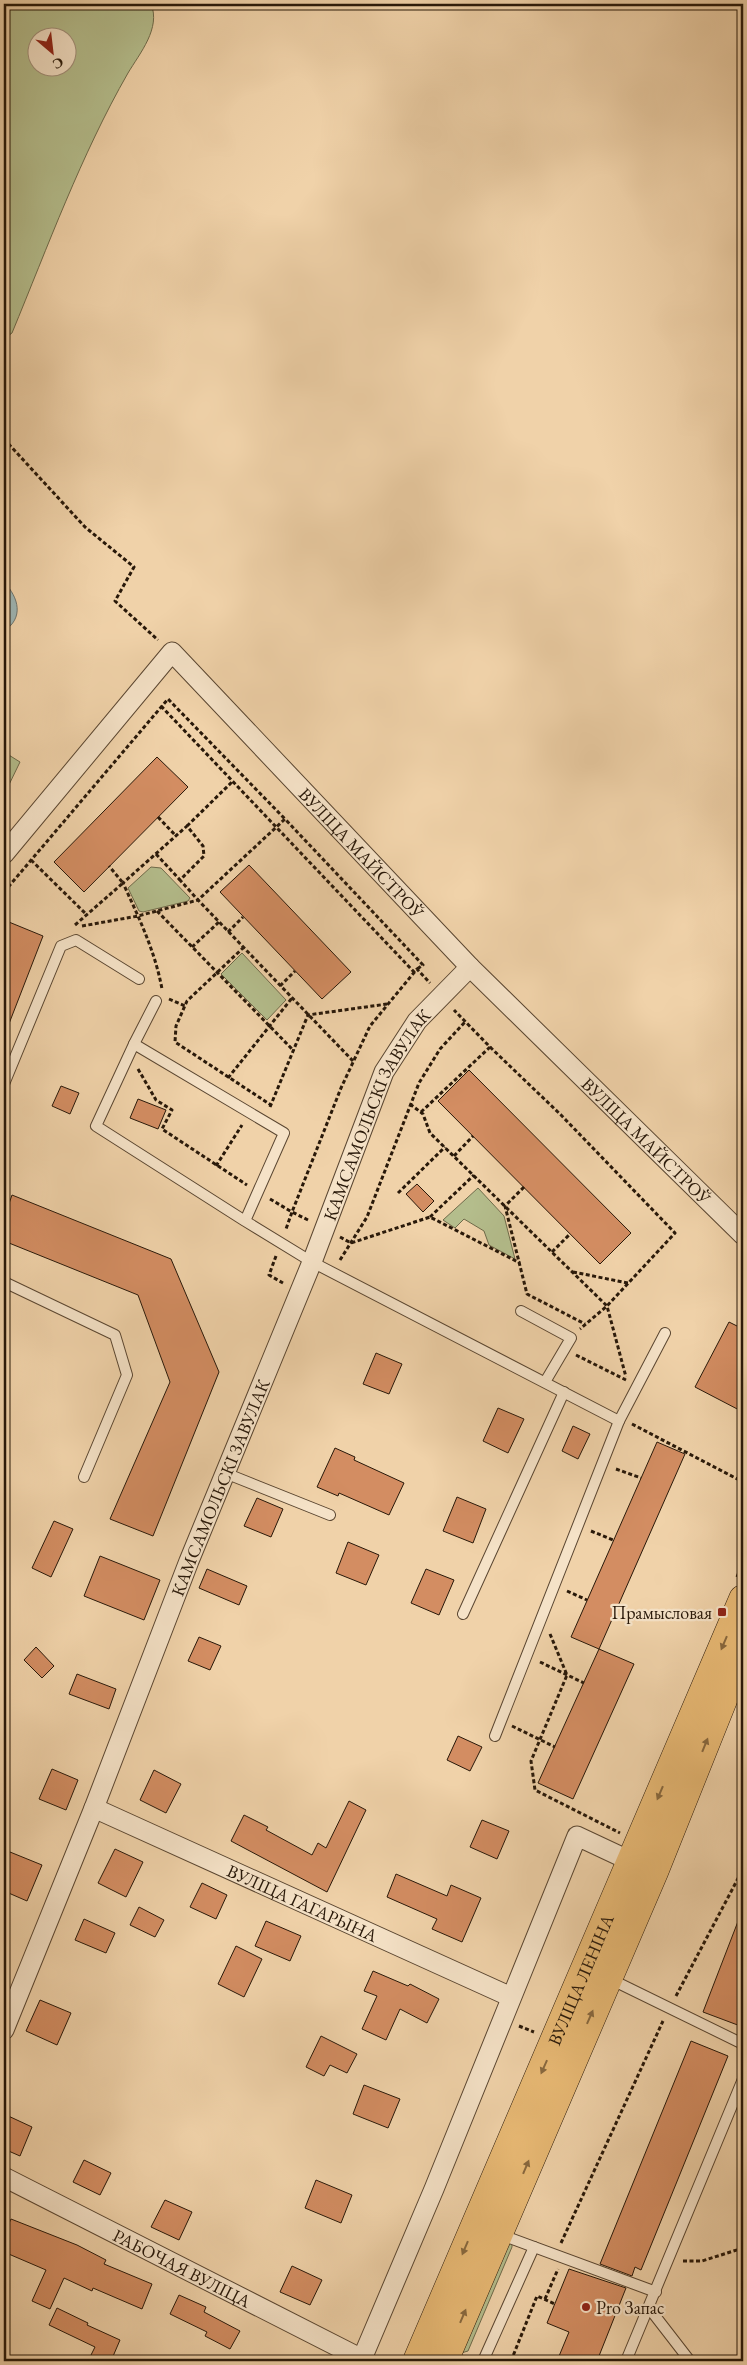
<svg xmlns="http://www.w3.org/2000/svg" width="747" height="2365" font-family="'EB Garamond',serif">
<rect width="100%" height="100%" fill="#f0d2a9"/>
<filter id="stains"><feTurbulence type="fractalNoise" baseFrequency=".004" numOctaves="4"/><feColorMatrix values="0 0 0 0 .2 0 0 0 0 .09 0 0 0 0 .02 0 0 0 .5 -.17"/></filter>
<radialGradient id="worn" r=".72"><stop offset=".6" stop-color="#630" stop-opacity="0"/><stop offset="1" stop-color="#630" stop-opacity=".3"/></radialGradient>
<!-- green -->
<g fill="#b4bd8c" stroke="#6e6a4a" fill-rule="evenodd">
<path d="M4,4H151C161,28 140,53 128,73C81,155 48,246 12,333L4,339ZM38,38H68V68H38Z"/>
<path d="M4,752L20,762L4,795Z"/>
<path d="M151,867L161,868L190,898L188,901L143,912L139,911L128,888Z"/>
<path d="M242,953L286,1000L267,1020L221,974Z"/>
<path d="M478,1188L504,1216L515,1259L489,1245L484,1231L464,1219L455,1228L443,1220Z"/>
<path d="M505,2240L512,2244V2247L468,2351L461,2353Z"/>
</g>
<!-- water -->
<path fill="#9eb5b3" stroke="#6f766f" d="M4,582C19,598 24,618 4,631Z"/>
<!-- building -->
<g fill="#d38d62" stroke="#281809">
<path d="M157,757L188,787L84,892L54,862Z"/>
<path d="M249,865L351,972L322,999L220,892Z"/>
<path d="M4,920L43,936L5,1034H4Z"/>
<path d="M469,1070L631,1233L600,1264L438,1101Z"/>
<path d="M61,1086L79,1093L70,1114L52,1106Z"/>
<path d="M138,1099L166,1110L158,1129L130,1118Z"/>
<path d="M417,1184L434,1201L423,1212L406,1194Z"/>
<path d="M12,1195L171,1259L219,1372L153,1536L110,1519L170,1382L138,1295L4,1241V1218Z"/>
<path d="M729,1322L743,1329V1412L695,1387Z"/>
<path d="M376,1353L402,1364L389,1394L363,1384Z"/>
<path d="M498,1408L524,1419L508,1453L483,1441Z"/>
<path d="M573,1426L590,1434L578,1459L562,1451Z"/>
<path d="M657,1442L685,1454L599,1649L571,1637Z"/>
<path d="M335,1448L355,1457L354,1460L404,1483L389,1515L339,1493L338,1496L317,1487Z"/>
<path d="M457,1497L486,1509L473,1543L443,1531Z"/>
<path d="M257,1498L283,1509L271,1537L244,1526Z"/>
<path d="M54,1521L73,1529L51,1577L32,1568Z"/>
<path d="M348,1542L379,1555L366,1585L336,1573Z"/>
<path d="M100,1556L160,1580L144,1620L84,1596Z"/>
<path d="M207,1569L247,1586L239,1605L199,1588Z"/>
<path d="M426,1569L454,1580L439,1615L411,1603Z"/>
<path d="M199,1637L221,1646L210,1670L188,1661Z"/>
<path d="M36,1647L54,1666L42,1678L24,1660Z"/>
<path d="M599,1649L634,1664L573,1799L538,1783Z"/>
<path d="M77,1674L116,1689L109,1709L69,1694Z"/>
<path d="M458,1736L482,1747L470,1771L447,1760Z"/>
<path d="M52,1769L78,1780L66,1810L39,1799Z"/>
<path d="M154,1770L181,1784L166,1813L140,1800Z"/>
<path d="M349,1801L366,1810L327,1892L231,1841L244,1815L268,1827L266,1830L312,1855L318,1843L326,1848Z"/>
<path d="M482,1820L509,1831L497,1859L470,1847Z"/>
<path d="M115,1849L143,1862L126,1897L98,1883Z"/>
<path d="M10,1852L42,1865L27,1901L4,1891V1867Z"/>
<path d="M396,1874L447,1896L451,1885L481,1898L462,1942L432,1929L437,1919L387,1897Z"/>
<path d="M202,1883L227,1895L216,1919L190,1907Z"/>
<path d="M139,1907L164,1920L155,1937L130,1925Z"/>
<path d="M742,1911H743V2027L703,2012Z"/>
<path d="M84,1919L115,1933L106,1953L75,1940Z"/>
<path d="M266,1921L301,1936L290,1961L255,1946Z"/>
<path d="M236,1946L262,1959L244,1997L218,1984Z"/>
<path d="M373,1971L408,1986L410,1984L439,1999L427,2023L400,2009L386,2040L362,2029L377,1996L364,1991Z"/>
<path d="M40,2000L71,2013L57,2045L26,2031Z"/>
<path d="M321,2036L357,2054L347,2073L330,2065L324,2076L306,2067Z"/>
<path d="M691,2041L728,2056L641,2270L635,2267L632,2276L600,2264Z"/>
<path d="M364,2085L400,2099L388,2128L353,2114Z"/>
<path d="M4,2114L32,2127L20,2156L4,2149Z"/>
<path d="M84,2160L111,2173L100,2195L73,2182Z"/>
<path d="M316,2180L352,2195L341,2223L305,2208Z"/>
<path d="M165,2200L192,2212L179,2240L151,2227Z"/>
<path d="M11,2219L77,2245L106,2260L104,2264L152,2284L142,2309L93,2288L92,2291L64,2278L50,2309L32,2301L46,2270L4,2252V2234Z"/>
<path d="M292,2266L322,2280L310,2305L280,2292Z"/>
<path d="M569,2269L626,2288L597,2361H557L569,2332L547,2323Z"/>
<path d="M179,2295L206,2307L204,2312L240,2331L230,2349L205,2336L207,2332L170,2314Z"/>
<path d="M57,2308L88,2323L87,2325L120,2340L111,2361H88L95,2347L49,2325Z"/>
</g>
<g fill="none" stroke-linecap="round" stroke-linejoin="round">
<defs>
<g id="service">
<path d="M134,1044L156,1001"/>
<path d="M4,1084L61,946L76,940L139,979"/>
<path d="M245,1221L96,1126L134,1044L284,1133L245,1221L312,1262L619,1421"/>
<path d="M4,1282L115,1335L127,1375L84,1477"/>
<path d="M521,1311L571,1338L545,1382"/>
<path d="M225,1473L330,1515"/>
<path d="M463,1614L564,1392"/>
<path d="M495,1736L619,1421L665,1333"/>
<path d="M608,1978L743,2044"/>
<path d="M499,2234L656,2292"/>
<path d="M649,2308L690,2361"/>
<path d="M483,2361L534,2247"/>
<path d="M626,2361L743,2079"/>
</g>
<g id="minor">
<path id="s1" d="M4,854L172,652L470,967L743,1235"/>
<path id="s2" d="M94,1808L511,1997"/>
<path id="s3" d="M4,2030L94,1808L189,1561L312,1262L384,1072L417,1021L470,967"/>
<path id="s4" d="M4,2177L362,2359"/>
<path d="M361,2361L434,2189L577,1836L641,1866"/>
</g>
<g id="primary">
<path id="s5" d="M417,2361L743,1599"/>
<path d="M444,2361L654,1872L743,1650"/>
</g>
</defs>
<!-- service casing -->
<use href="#service" stroke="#5a4631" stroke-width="12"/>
<!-- minor casing -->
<use href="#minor" stroke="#5a4631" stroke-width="21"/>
<!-- primary casing -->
<use href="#primary" stroke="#281809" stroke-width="29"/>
<!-- path -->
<g stroke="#281809" stroke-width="3" stroke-dasharray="4 2.5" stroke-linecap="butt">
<path d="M4,439L85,527L134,567L115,601L158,640"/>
<path d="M161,706L415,973"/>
<path d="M158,817L176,836"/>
<path d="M187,826L233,781"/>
<path d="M156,854L180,880"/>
<path d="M31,860L87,915"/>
<path d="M4,892L168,699L285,819"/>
<path d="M157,911L294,1051"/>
<path d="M75,925L123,883L109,866"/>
<path d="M82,926L138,916L198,900L180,880L204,856L203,846L187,826L123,883C139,918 155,951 162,989"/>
<path d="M228,932L243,917"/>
<path d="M192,947L219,922"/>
<path d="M244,947L187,1001L176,1026L175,1042L271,1105"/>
<path d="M280,986L295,971"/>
<path d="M169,999L185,1006"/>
<path d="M490,1047L561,1115L675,1233L607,1306L580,1329"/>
<path d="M353,1061L198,900L285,819L423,965L417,969"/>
<path d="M138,1069L156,1100L172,1110L162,1129L247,1185"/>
<path d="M228,1078L292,998"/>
<path d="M410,1104L423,1114L430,1133L607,1306L626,1377"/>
<path d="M270,1107L308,1015L387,1004"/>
<path d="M421,1112L490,1047L454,1010"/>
<path d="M454,1156L473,1136"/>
<path d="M216,1166L242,1125"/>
<path d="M524,1187L505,1206L527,1294L585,1324"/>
<path d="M398,1193L445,1147"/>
<path d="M270,1199L292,1212L286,1229"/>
<path d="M430,1217L474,1175"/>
<path d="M308,1220L292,1212L341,1088L370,1026L417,969L430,983"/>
<path d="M340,1237L351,1243L430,1217L520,1263"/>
<path d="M552,1252L570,1234"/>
<path d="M276,1256L269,1275L283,1283"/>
<path d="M340,1260L367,1217L419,1083L440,1049L465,1022"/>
<path d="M573,1272L628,1283"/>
<path d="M576,1355L626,1380"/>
<path d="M632,1424L743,1482"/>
<path d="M616,1469L641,1478"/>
<path d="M591,1531L613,1540"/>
<path d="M737,1577L743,1562"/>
<path d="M567,1591L587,1600"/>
<path d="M550,1634L567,1675L531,1761L535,1790L620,1833"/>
<path d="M540,1662L584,1683"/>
<path d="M512,1726L555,1747"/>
<path d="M676,1996L743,1869"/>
<path d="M519,2026L534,2032"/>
<path d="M561,2243L663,2021"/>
<path d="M683,2261H702L743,2248"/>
<path d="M545,2299L558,2269"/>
<path d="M511,2361L537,2296L555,2304"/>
</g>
<!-- service -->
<use href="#service" stroke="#f5e2c7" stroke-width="10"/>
<!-- minor -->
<use href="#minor" stroke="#f5e2c7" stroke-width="19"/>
<!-- primary -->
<use href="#primary" stroke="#e8b974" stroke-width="28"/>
</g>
<!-- one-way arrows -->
<defs><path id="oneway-solid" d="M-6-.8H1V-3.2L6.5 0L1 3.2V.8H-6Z" transform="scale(1.25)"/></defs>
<g fill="#88683e">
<use href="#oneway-solid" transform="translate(724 1643) rotate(113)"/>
<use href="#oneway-solid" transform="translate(705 1745) rotate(-68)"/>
<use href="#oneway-solid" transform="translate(660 1793) rotate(113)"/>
<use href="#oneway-solid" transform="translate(590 2017) rotate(-66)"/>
<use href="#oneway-solid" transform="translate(544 2067) rotate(114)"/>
<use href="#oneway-solid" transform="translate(526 2167) rotate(-67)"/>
<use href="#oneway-solid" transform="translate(465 2248) rotate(113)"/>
<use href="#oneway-solid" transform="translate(463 2316) rotate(-67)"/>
</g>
<!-- markers -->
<g fill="#8f2418" stroke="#f5e2c7" stroke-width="2">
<rect x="717" y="1607" width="10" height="10" rx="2.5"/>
<circle cx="586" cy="2307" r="5"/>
</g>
<g text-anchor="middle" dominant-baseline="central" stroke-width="4.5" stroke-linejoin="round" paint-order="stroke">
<!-- street labels -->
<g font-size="18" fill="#281809" stroke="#f5e2c7">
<text stroke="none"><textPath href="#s1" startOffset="539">ВУЛІЦА МАЙСТРОЎ</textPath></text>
<text stroke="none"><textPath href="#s3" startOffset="989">КАМСАМОЛЬСКІ ЗАВУЛАК</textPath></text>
<text stroke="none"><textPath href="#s1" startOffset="944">ВУЛІЦА МАЙСТРОЎ</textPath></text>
<text stroke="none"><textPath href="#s3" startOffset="584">КАМСАМОЛЬСКІ ЗАВУЛАК</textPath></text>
<text stroke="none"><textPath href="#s2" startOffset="229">ВУЛІЦА ГАГАРЫНА</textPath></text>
<text stroke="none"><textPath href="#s5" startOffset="415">ВУЛІЦА ЛЕНІНА</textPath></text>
<text stroke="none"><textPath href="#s4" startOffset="200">РАБОЧАЯ ВУЛІЦА</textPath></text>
</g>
<!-- poi labels -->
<g font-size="18" fill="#281809" stroke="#f5e2c7" text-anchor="end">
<text x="712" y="1612">Прамысловая</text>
<text x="596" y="2307" text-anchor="start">Pro Запас</text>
</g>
</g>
<!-- margin -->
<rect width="747" height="2365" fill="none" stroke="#f0d2a9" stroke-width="20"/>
<rect x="5" y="5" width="737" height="2355" fill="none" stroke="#281809" stroke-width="2.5"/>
<rect x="10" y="10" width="727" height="2345" fill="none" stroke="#281809"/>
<!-- north arrow -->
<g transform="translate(52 52) rotate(152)"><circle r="24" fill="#f5e2c7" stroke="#a3917b"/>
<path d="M0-4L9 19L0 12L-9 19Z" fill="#8f2418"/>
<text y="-8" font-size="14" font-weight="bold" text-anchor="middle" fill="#281809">С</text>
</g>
<rect width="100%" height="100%" filter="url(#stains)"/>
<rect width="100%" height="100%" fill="url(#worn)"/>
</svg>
